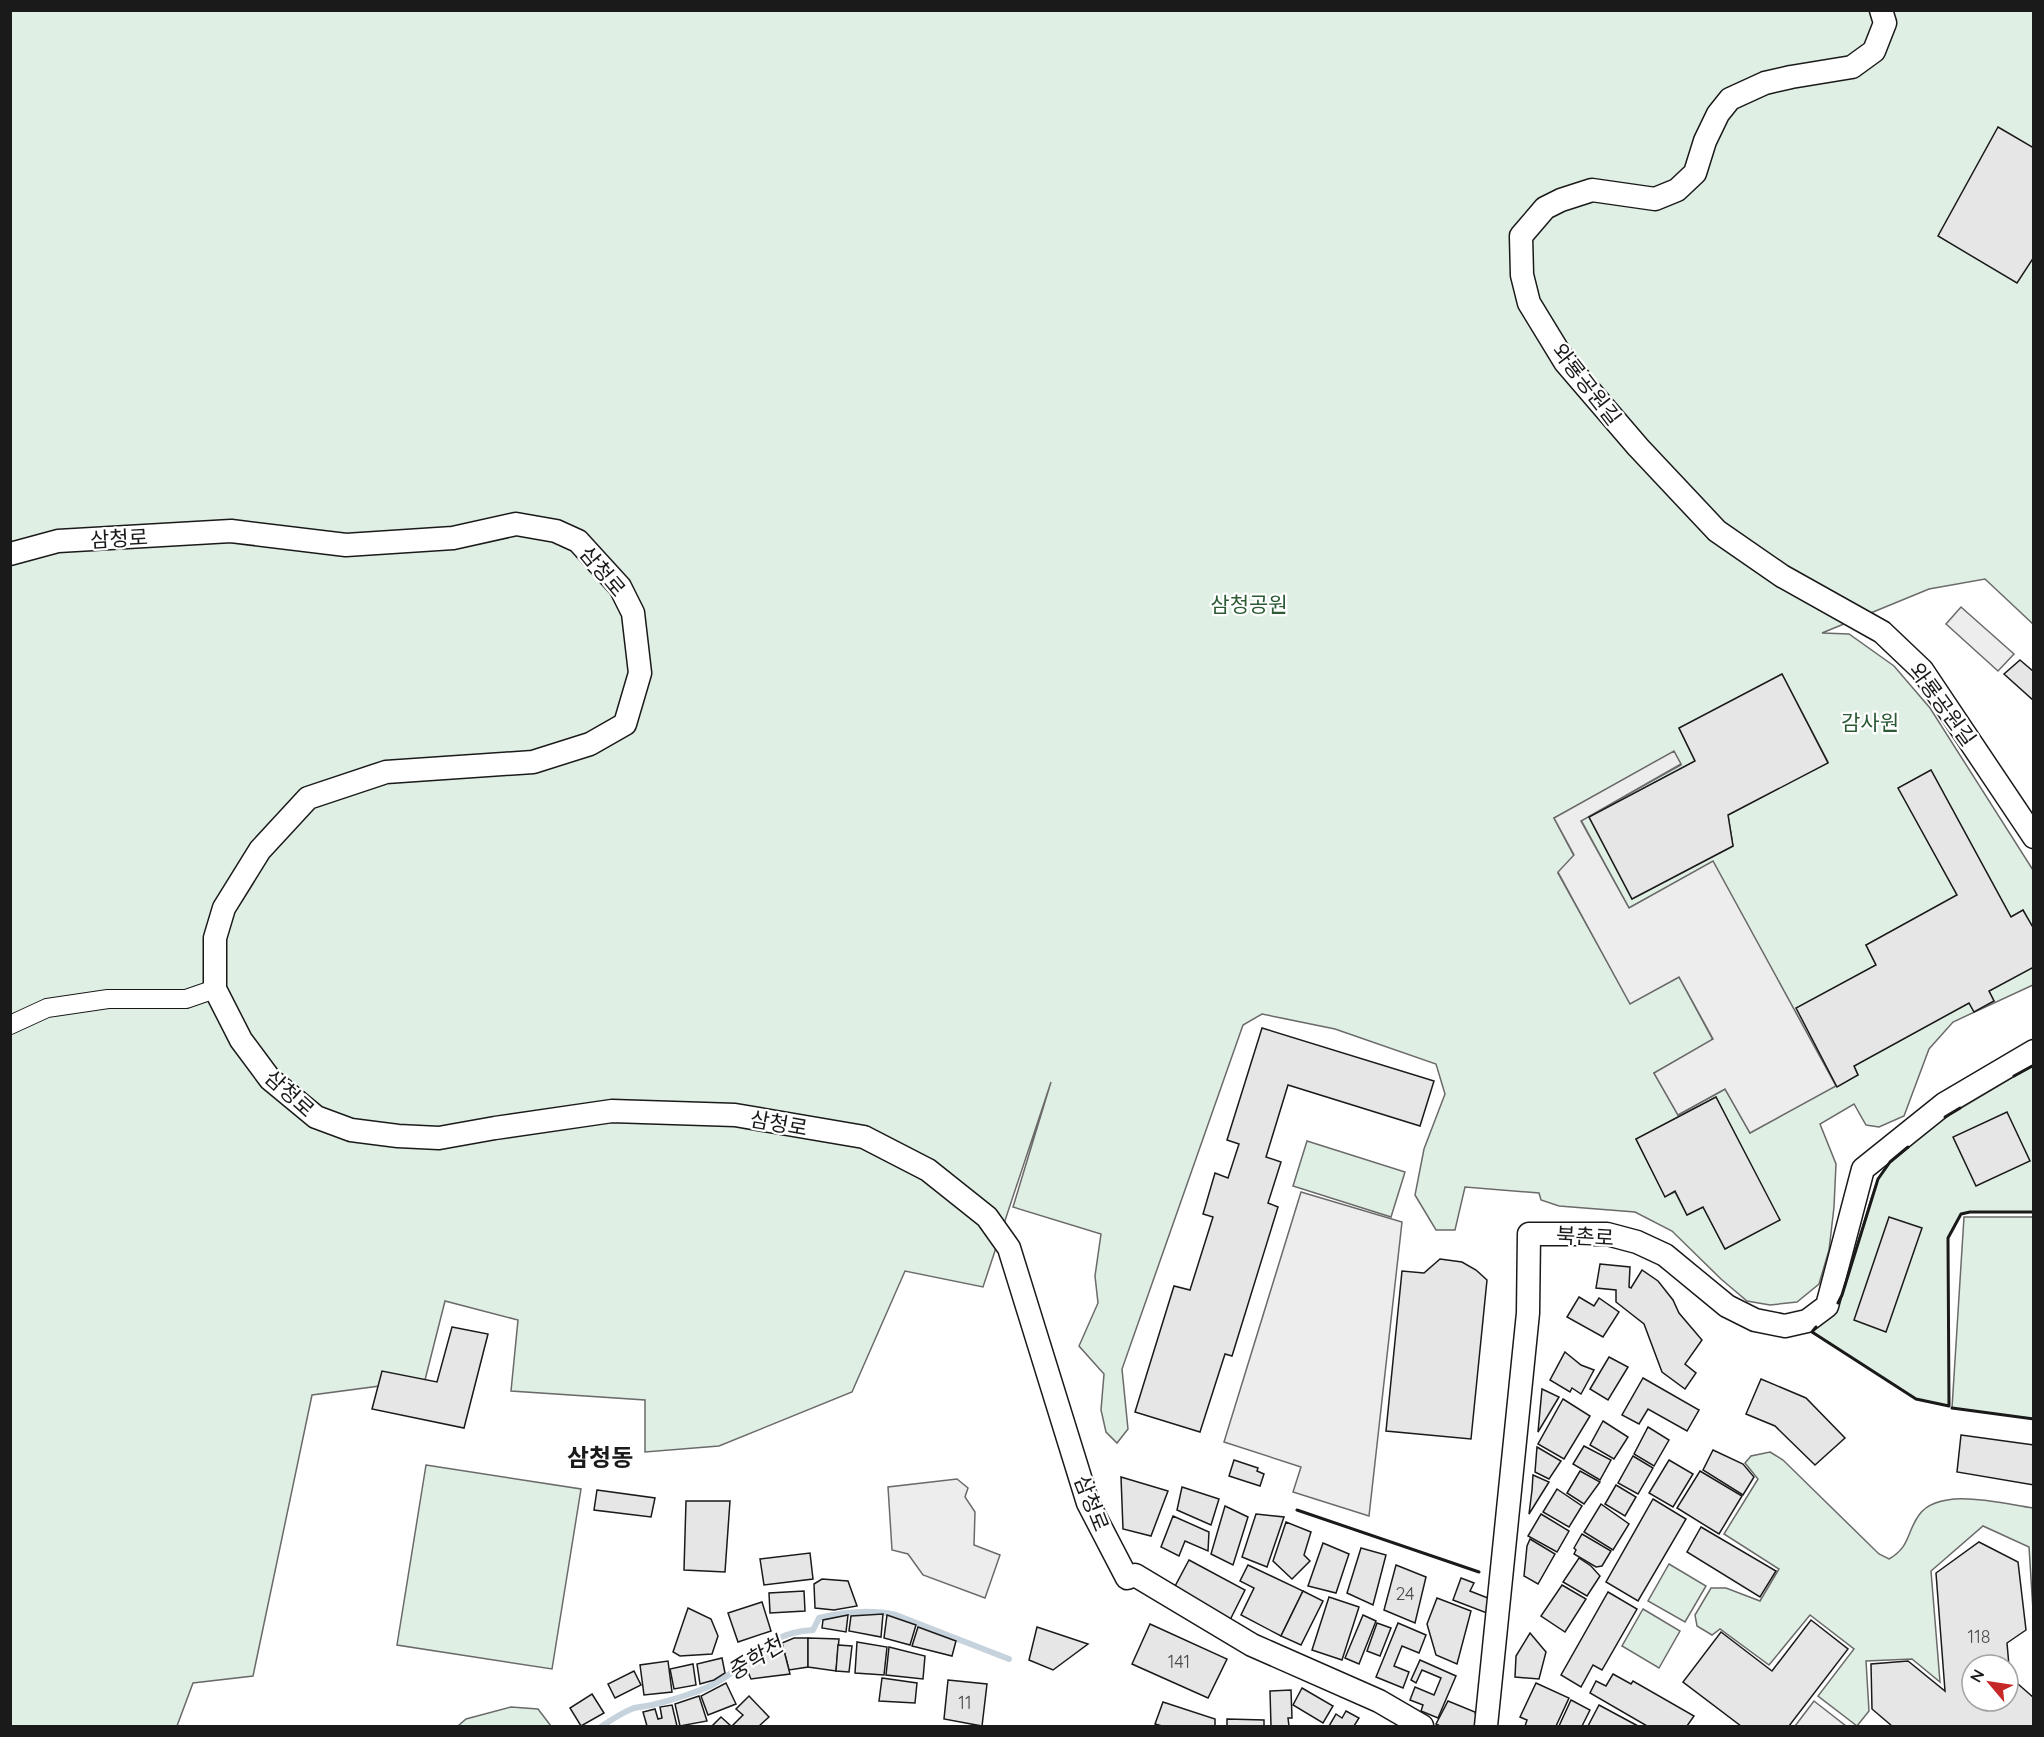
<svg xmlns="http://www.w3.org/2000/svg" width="2044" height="1737" font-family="Quicksand,'Noto Sans KR',sans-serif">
<rect width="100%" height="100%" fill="#fff"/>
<!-- green -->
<g fill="#e0efe3" stroke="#6a6a6a" stroke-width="1.5" fill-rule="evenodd">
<path d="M11,11H2033V624L1985,579L1929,589L1822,633L1849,634L1894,666L1930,708L2033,870V929L2023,910L2011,917L1931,770L1899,788L1957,895L1866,945L1876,965L1797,1008L1837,1086L1858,1075L1854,1066L1969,1003L1974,1011L1994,1001L1989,991L2033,967V985L1953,1022L1929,1049L1904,1116L1879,1127L1866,1125L1854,1104L1820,1124L1836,1164L1834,1207L1829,1250L1819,1284L1797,1302L1770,1305L1747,1301L1721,1279L1672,1231L1635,1212L1559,1206L1541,1200L1539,1193L1465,1187L1455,1230H1436L1415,1195L1424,1149L1445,1094L1436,1064L1335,1029L1262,1014L1243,1025L1122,1369L1128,1429L1117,1443L1106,1432L1101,1410L1104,1374L1079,1346L1098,1303L1095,1276L1101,1234L1013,1207L1051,1082L983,1287L905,1271L852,1392L719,1446L645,1452V1400L511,1391L518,1320L445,1301L425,1380L312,1395L253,1676L193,1683L177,1726H11ZM1782,674L1828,762L1728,815L1733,846L1632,899L1589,817L1695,761L1679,728ZM1674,752L1681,765L1581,820L1629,908L1713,862L1835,1085L1750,1133L1725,1089L1678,1115L1654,1073L1713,1040L1679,977L1630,1003L1558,873L1574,856L1554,818ZM1716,1097L1779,1220L1725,1249L1703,1207L1687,1215L1675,1192L1665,1196L1636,1139Z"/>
<path d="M2033,1065V1212H1970L1961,1214L1948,1238L1949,1406L1916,1399L1812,1332L1836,1306L1842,1295L1871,1199L1878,1179L1890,1162L1936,1123Z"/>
<path d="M1307,1141L1405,1172L1391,1217L1293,1186Z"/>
<path d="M1964,1217H2033V1419L1952,1408Z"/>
<path d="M1770,1452L1783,1460L1879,1554L1889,1559C1911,1546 1906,1533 1919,1515C1940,1486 2003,1504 2033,1508V1610L2029,1547L1983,1526L1931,1571L1940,1682L1912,1659L1866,1661L1869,1711L1857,1726L1818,1696L1854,1649L1810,1615L1769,1665L1720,1629L1712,1635L1697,1626L1695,1615L1711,1588H1726L1760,1601L1779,1569L1724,1534L1758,1479L1745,1463L1751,1456Z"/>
<path d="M426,1465L581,1489L552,1669L397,1645Z"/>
<path d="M1669,1564L1706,1586L1685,1622L1648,1601Z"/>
<path d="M1643,1609L1680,1631L1659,1668L1622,1646Z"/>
<path d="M511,1707L538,1709L551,1726H458L466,1719Z"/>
</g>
<!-- parking -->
<g fill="#ededed" stroke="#6a6a6a" stroke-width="1.5">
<path d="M1961,607L2014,654L1998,671L1946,624Z"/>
<path d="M1674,751L1681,764L1581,821L1629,908L1713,861L1836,1086L1750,1133L1725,1089L1678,1115L1654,1073L1713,1039L1679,977L1630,1004L1558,872L1574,855L1554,818Z"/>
<path d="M1301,1192L1402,1222L1369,1516L1293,1492L1301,1467L1224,1442Z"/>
<path d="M957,1479L968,1488L965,1497L975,1512L974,1545L1000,1555L985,1598L923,1575L908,1554L892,1550L888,1487Z"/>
<path d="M1814,1701L1846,1726H1795Z"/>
</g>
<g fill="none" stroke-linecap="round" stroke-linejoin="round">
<!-- stream -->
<path stroke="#c6d2dc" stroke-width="6" d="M602,1726C611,1720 623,1712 634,1708C640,1707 646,1706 652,1705C669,1701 699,1692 714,1684C752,1664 765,1632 813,1630L819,1618C844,1612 871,1609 896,1615L1009,1659"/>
</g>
<!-- building -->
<g fill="#e6e6e6" stroke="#1a1a1a" stroke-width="1.5" fill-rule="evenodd">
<path d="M1998,127L2034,148V257L2017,283L1938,236Z"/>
<path d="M2020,660L2034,672V701L2004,674Z"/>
<path d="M1782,674L1828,763L1728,815L1733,846L1632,899L1589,817L1695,761L1679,728Z"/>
<path d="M1931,770L2011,917L2023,910L2034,929V967L1989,991L1994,1001L1974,1012L1969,1003L1854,1066L1858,1075L1837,1087L1796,1008L1876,965L1866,945L1957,895L1898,788Z"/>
<path d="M1262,1028L1434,1081L1420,1126L1288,1085L1266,1157L1281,1162L1268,1203L1278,1207L1232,1356L1225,1354L1200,1432L1135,1412L1174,1286L1190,1290L1213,1217L1203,1214L1215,1173L1228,1178L1239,1144L1227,1140Z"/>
<path d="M1716,1097L1780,1220L1725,1249L1703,1207L1687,1215L1675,1191L1665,1197L1636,1139Z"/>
<path d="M2007,1112L2030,1161L1976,1186L1953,1137Z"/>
<path d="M1889,1217L1922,1228L1886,1332L1854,1320Z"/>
<path d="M1440,1259L1462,1262L1476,1270L1487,1280L1471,1439L1386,1431L1402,1271L1424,1273Z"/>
<path d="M1600,1264L1630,1267L1629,1287L1631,1288L1642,1270L1658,1281L1673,1300L1679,1313L1702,1340L1685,1364L1696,1373L1685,1389L1662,1372L1644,1324L1616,1302V1290L1596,1288Z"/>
<path d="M1579,1297L1594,1306L1599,1298L1619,1312L1603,1337L1567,1317Z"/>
<path d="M452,1327L488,1334L464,1428L372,1409L382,1371L437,1382Z"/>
<path d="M1565,1352L1581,1365L1594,1370L1581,1394L1572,1388L1570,1392L1550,1380Z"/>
<path d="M1609,1357L1628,1367L1608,1400L1590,1389Z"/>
<path d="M1643,1378L1699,1410L1687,1431L1648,1409L1639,1424L1622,1415Z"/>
<path d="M1761,1379L1806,1398L1845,1438L1815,1465L1775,1426L1746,1414Z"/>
<path d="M1542,1389L1559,1397L1538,1432Z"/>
<path d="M1563,1399L1590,1416L1564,1459L1538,1444Z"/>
<path d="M1603,1421L1628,1437L1614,1459L1590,1445Z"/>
<path d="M1648,1427L1669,1440L1654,1466L1634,1454Z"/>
<path d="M1961,1435L2034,1445V1485L1957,1472Z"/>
<path d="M1584,1446L1611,1460L1600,1480L1573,1464Z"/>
<path d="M1537,1447L1561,1461L1549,1479L1535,1472Z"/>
<path d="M1713,1450L1743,1464L1754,1477L1743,1495L1703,1470Z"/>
<path d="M1633,1456L1653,1468L1638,1494L1618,1483Z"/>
<path d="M1234,1460L1258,1468L1257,1471L1264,1474L1260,1486L1229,1476Z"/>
<path d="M1669,1460L1693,1474L1673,1507L1649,1493Z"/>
<path d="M1580,1471L1600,1482L1584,1504L1567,1493Z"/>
<path d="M1700,1471L1742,1496L1719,1534L1677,1508Z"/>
<path d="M1533,1475L1549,1482L1529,1514L1532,1490Z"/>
<path d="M1121,1477L1168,1491L1151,1536L1123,1529Z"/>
<path d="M1616,1485L1636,1497L1625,1516L1605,1504Z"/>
<path d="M1182,1487L1219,1499L1211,1525L1177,1510Z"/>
<path d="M1557,1489L1582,1506L1569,1527L1543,1512Z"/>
<path d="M597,1490L655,1498L651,1517L594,1510Z"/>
<path d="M1653,1499L1686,1519L1638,1601L1606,1582Z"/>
<path d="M686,1501H730L725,1572L684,1570Z"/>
<path d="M1601,1504L1629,1524L1613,1550L1584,1532Z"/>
<path d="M1225,1506L1248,1517L1233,1565L1211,1554Z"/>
<path d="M1256,1514L1284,1517L1267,1567L1242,1557Z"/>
<path d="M1541,1514L1569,1531L1557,1552L1528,1536Z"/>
<path d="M1173,1516L1209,1532L1208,1551L1185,1541L1179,1556L1161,1547Z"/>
<path d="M1286,1522L1311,1532L1304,1555L1310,1561L1292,1579L1273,1561Z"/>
<path d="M1701,1527L1776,1571L1760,1597L1687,1552Z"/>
<path d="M1582,1534L1611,1551L1602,1566L1596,1567L1574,1554L1576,1550L1574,1548Z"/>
<path d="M1530,1539L1555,1554L1538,1584L1524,1576L1527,1546Z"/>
<path d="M1979,1542L2018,1562L2026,1630L2007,1643L2010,1677L2034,1698V1726H1892L1872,1709L1871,1664L1908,1661L1945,1691L1936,1573ZM1972,1665H2008V1701H1972Z"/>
<path d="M1323,1543L1349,1554L1336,1593L1308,1586Z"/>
<path d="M1361,1548L1386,1555L1373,1605L1347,1593Z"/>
<path d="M810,1553L813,1579L764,1585L760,1559Z"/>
<path d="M1579,1558L1591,1566L1600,1576L1587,1596L1563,1582Z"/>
<path d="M1189,1560L1245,1590L1230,1620L1173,1590Z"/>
<path d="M1248,1565L1303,1591L1281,1636L1241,1615L1254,1588L1240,1581Z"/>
<path d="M1396,1565L1426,1577L1415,1623L1384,1610Z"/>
<path d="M1461,1578L1474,1583L1470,1591L1493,1600L1492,1615L1453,1600Z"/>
<path d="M822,1579L848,1581L857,1606L834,1610L815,1608L814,1584Z"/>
<path d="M1562,1585L1586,1599L1565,1632L1541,1616Z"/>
<path d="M804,1591L805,1611L770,1613L769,1593Z"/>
<path d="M1303,1591L1323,1601L1301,1645L1281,1636Z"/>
<path d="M1608,1592L1637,1609L1602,1670L1593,1665L1581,1687L1561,1675Z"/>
<path d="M1329,1597L1359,1607L1342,1660L1312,1650Z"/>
<path d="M1437,1598L1471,1611L1457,1664L1436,1655L1427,1624Z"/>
<path d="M762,1602L771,1631L738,1642L728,1613Z"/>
<path d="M688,1608L711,1619L718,1636L712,1654L680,1656L673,1652Z"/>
<path d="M883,1614L881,1637L849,1631L851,1616Z"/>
<path d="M848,1615L846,1632L822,1628L823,1620Z"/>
<path d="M887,1615L916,1625L910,1645L884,1638Z"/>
<path d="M1363,1615L1376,1621L1359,1664L1345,1658Z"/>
<path d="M1811,1620L1848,1649L1789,1726H1741L1683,1682L1721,1632L1772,1671Z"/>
<path d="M1377,1623L1391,1628L1380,1656L1367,1651Z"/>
<path d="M1398,1623L1426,1635L1419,1653L1402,1646L1394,1666L1409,1672L1403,1688L1376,1677Z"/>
<path d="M1150,1624L1227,1659L1208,1698L1132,1664Z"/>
<path d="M918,1627L956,1641L952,1656L912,1646Z"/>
<path d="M1037,1627L1088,1644L1053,1670L1029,1660Z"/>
<path d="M1530,1633L1546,1652L1539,1679L1515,1677L1516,1656Z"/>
<path d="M794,1638H808V1667L789,1670L782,1643Z"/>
<path d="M808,1638L839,1639L836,1671L808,1667Z"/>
<path d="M857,1642L887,1647L884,1675L855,1673Z"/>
<path d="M782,1643L790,1674L751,1679L745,1665L760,1654Z"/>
<path d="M838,1645L852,1646L849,1672L836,1671Z"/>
<path d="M889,1647L925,1656L923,1679L886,1675Z"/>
<path d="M722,1658L725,1673L714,1680L700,1684L697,1664Z"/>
<path d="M1420,1660L1456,1676L1438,1718L1421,1711L1423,1705L1410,1700L1415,1687L1434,1695L1441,1678L1422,1670L1416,1683L1411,1680Z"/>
<path d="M668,1661L672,1692L644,1695L640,1665Z"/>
<path d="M693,1664L696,1685L674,1689L670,1669Z"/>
<path d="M634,1671L641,1685L615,1698L608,1684Z"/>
<path d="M1613,1674L1631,1684L1633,1681L1694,1716L1687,1726H1647L1590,1693L1596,1681L1606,1686Z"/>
<path d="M882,1678L917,1683L915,1703L879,1701Z"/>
<path d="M948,1680L987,1684L982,1726L944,1719Z"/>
<path d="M726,1683L736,1704L708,1715L701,1696Z"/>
<path d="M1536,1683L1569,1698L1556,1726H1525L1527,1720L1520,1717Z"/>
<path d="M1302,1688L1333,1706L1323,1723L1293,1705Z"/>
<path d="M1291,1690L1292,1718H1288L1289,1726H1271L1270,1691Z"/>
<path d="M592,1694L604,1713L581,1726L570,1708Z"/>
<path d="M699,1696L707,1721L680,1726L675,1704Z"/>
<path d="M749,1696L769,1717L759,1726H732L743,1715L736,1709Z"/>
<path d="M1571,1700L1590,1710L1582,1726H1559Z"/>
<path d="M1448,1701L1475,1712L1478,1726H1440L1436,1724Z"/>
<path d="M1163,1702L1215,1719V1726H1162L1155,1724Z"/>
<path d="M672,1705L677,1726H647L643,1712L655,1709L658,1719L662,1718L660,1707Z"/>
<path d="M1599,1705L1638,1726H1588Z"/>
<path d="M1346,1711L1359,1718L1354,1726H1329L1336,1714L1342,1718Z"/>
<path d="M721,1717L731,1726H712Z"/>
<path d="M1227,1719L1264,1720V1726H1227Z"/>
</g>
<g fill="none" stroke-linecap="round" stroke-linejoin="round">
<defs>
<path id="minor" d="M10,1025L47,1008L108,999H186L215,989"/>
<g id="tertiary">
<path d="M1881,10L1885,23L1874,51L1852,67L1791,77L1765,83L1730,99L1718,114L1705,141L1695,173L1677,190L1655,199L1592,190L1561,200L1545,208L1521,236L1522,275L1529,303L1565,362L1638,447L1717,531L1782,576L1882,632L1922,670L2034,837"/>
<path d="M10,554L58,541L231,531L346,545L453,538L516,524L556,531L578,541L620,587L633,613L640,673L625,724L590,744L533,762L386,772L308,798L260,850L224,908L215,938V989L241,1040L270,1079L316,1117L351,1130L398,1136L439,1138L495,1128L612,1111L735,1115L864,1137L928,1170L987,1217L1009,1248L1088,1503L1127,1578L1135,1575L1252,1645L1379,1701L1422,1726"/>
<path d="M1486,1726L1528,1313L1529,1234H1607L1637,1242L1665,1255L1727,1306L1755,1320L1785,1326L1807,1321L1827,1306L1863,1169L1944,1104L2034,1051"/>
</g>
</defs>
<!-- minor casing -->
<use href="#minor" stroke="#1a1a1a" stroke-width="20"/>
<!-- tertiary casing -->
<use href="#tertiary" stroke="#1a1a1a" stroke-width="25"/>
<!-- minor -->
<use href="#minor" stroke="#fff" stroke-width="18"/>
<!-- tertiary -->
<use href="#tertiary" stroke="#fff" stroke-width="22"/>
<!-- wall -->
<g stroke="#1a1a1a" stroke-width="3">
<path d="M2014,1076L2034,1065"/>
<path d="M1945,1117L1960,1108"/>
<path d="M1838,1303L1842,1295L1878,1179L1890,1162L1908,1147"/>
<path d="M1816,1327L1812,1332L1916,1399L1949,1406L1948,1238L1961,1214L1970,1212H2034"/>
<path d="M1952,1408L2034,1419"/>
<path d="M1297,1510L1479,1572"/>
</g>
</g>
<g text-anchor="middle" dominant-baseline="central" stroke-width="4.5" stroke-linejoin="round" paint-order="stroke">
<!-- number labels -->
<g font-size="18" fill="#4d4d4d">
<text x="1405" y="1593">24</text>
<text x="1979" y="1636">118</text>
<text x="1179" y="1661">141</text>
<text x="965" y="1702">11</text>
</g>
<!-- street labels -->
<g font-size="21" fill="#1a1a1a" stroke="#fff">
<text transform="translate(1587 384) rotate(52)">와룡공원길</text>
<text transform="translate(119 538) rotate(-3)">삼청로</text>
<text transform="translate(603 571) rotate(50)">삼청로</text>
<text transform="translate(1943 704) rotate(54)">와룡공원길</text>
<text transform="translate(290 1093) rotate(42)">삼청로</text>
<text transform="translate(779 1123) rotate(10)">삼청로</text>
<text transform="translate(1585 1236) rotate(3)">북촌로</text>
<text transform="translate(1092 1503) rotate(68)">삼청로</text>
</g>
<!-- park labels -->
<g font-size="21" fill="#2b5a34" stroke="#fff">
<text x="1249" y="604">삼청공원</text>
<text x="1870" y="722">감사원</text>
</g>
<!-- water labels -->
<g font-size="22" font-style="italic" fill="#1a1a1a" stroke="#fff">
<text transform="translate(755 1658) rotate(-32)">중학천</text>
</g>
<!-- quarter labels -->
<g font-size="24" font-weight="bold" fill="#1a1a1a" stroke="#fff">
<text x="600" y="1457">삼청동</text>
</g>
</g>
<!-- border -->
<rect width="2044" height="1737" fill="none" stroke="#1a1a1a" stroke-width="24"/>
<!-- north arrow -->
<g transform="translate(1990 1683) rotate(299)"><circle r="28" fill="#ffffff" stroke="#a3a3a3" stroke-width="1.5"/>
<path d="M0-4.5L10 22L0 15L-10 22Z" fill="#c62828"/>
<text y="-9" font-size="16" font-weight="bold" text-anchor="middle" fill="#1a1a1a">N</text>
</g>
</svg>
